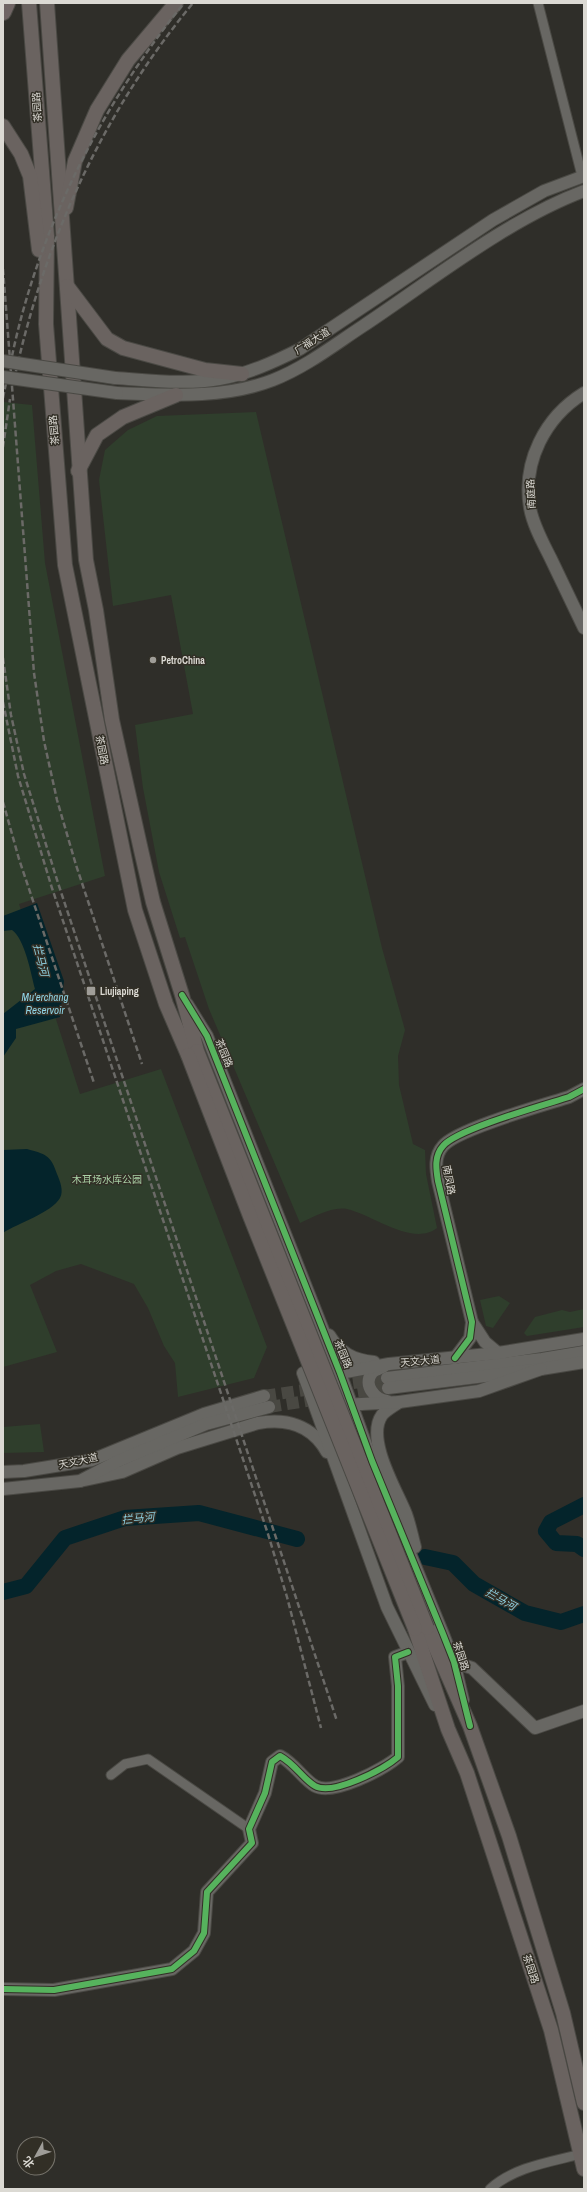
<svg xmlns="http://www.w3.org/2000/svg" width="587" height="2192" font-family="'Archivo Narrow','Noto Sans SC',sans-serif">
<rect width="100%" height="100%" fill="#2f2e29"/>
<!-- green -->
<g fill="#2f3e2c">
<path d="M3,402L32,405L45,563L105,876L19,904L80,1094L161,1069L267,1347L254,1378L178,1397L175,1363L164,1346L148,1308L134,1284L81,1264L56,1271L30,1285L57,1352L3,1367Z"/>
<path d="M256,412L382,948L405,1030L398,1056L399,1085L413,1144L425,1150L426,1174L437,1228C413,1247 373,1215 347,1209C332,1206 314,1217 300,1223L209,1009L185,937L180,938L159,872L143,788L135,725L193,714L171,595L113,606L99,480L105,450L128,430L157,416Z"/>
<path d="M499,1296L510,1303L493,1328L486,1326L480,1300Z"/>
<path d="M584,1309V1327L527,1336L524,1333L535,1317L562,1310L570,1312Z"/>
<path d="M40,1424L44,1452L3,1453V1427Z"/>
</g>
<!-- water -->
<g fill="#04242b">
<path d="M37,903L64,981L60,1017L16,1029V1038L3,1057V1014L35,989C31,974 25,939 12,930L3,931V916Z"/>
<path d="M27,1149C45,1154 51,1155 57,1174C60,1181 64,1191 60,1198C51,1213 18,1223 3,1233V1150Z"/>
</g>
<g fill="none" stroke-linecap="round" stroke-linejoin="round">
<!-- river -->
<g stroke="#04242b" stroke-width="16">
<path d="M584,1505L551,1522L546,1531L556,1543L577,1544L584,1549"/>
<path d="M425,1557L453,1563L474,1584L525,1613L561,1622L584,1614"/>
<path d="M3,1592L26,1586L65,1538L125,1518L199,1513L297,1539"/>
</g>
<!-- secondary-tunnel -->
<g stroke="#494842" stroke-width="12" stroke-dasharray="12 6" stroke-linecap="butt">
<path d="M264,1396L387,1378"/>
<path d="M269,1407L388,1388"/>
</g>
<defs>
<g id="street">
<path d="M538,3L582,176"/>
<path d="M111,1775L125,1764L148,1759L249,1829"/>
<path d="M490,2189C514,2167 550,2162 581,2154"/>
</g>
<g id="secondary">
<path d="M115,378C148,380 186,385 219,379C248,374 274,362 300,349L493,220L544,191L584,176"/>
<path d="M117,393C169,395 224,399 273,380C306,367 334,345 363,326C432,280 507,220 584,191"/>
<path d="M584,393C545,417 522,462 530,508C533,525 543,543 551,559C562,582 573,605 584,628"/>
<path d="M187,1004L207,1036L340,1373L372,1461L443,1634L454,1662L463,1700"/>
<path d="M472,1322L485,1342L498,1353"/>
<path d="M329,1335C340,1353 353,1360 374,1362"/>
<path d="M455,1358L470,1338L472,1322L438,1181C436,1169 434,1156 443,1146C457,1129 544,1105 569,1097L584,1089"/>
<path d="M383,1367C379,1369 374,1370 372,1373C362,1385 376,1400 387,1401"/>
<path d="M387,1378L542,1359L584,1352"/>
<path d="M388,1388L541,1369L584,1362"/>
<path d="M399,1402C394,1406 386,1410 382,1415C365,1439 397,1491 406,1514C410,1525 412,1536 415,1547"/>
<path d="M343,1405L399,1402L479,1391L541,1369"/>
<path d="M3,1472L24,1471L92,1460L204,1414L264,1396"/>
<path d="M80,1481L122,1472L177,1448L258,1423C286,1418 312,1425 327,1452"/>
<path d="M3,1489L80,1481L118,1461L206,1424L269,1407"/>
<path d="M454,1662L472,1668L535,1728L584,1711"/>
<path d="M435,1705L387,1607L303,1373H340L389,1364L498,1353L584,1339"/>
<path d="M3,1989L54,1990L172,1969L194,1951L204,1933L207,1892L252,1843L249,1829L265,1793L272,1762L280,1756C295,1764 303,1779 315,1786C333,1796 384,1769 398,1757V1686L395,1657L408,1652"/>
</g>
<g id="primary">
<path d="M29,3L47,236L46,324L65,565L135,910L166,1004L188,1055"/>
<path d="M47,3L86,560L96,610L112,720L141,850L153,902L182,995L197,1051"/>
<path d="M3,126L21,154L30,176L39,250"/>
<path d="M66,208L75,161L97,110L128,60L176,3"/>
<path d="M67,286L107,339L123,348L205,370L242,374"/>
<path d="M78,471L97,435L123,417L176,395"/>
<path d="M427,1628L470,1726L509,1836L563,2013L584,2103"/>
<path d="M415,1629L448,1729L467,1773L551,2030L584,2169"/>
</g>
<path id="highway" d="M3,12L7,3"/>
</defs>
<!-- street casing -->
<use href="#street" stroke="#4a4944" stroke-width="11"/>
<!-- secondary casing -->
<use href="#secondary" stroke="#4a4944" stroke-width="14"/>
<!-- primary casing -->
<use href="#primary" stroke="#4a4944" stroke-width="16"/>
<!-- highway casing -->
<use href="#highway" stroke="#4a4944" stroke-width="18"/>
<!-- street -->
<use href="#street" stroke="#686763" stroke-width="9"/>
<!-- secondary -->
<use href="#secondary" stroke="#686763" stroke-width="12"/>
<!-- primary -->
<use href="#primary" stroke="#6a6360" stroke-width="14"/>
<!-- highway -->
<use href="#highway" stroke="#706564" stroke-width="16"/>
<!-- rail -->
<g stroke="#6b6a67" stroke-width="2.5" stroke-dasharray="6 3" stroke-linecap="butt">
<path d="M3,269L34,673L44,741L57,800L76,865L142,1064"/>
<path d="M12,356C39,228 102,104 184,3"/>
<path d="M14,380C44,241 103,112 193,3"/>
<path d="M3,398L8,373"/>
<path d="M3,447L10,399"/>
<path d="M3,658L11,715L24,774L58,883L337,1721"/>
<path d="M3,702L18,776L51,885L268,1534L287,1597L321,1728"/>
<path d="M3,802L19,859L94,1083"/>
</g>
<defs>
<g id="secondary-bridge">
<path d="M3,361L115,378"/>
<path d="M3,377L117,393"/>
</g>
<g id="primary-bridge">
<path d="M197,1051L427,1628"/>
<path d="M188,1055L250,1216L415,1629"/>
</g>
</defs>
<!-- secondary-bridge casing -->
<use href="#secondary-bridge" stroke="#4a4944" stroke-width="14" stroke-linecap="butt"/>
<!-- primary-bridge casing -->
<use href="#primary-bridge" stroke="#4a4944" stroke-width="16" stroke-linecap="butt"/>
<!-- secondary-bridge -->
<use href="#secondary-bridge" stroke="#686763" stroke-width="12"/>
<!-- primary-bridge -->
<use href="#primary-bridge" stroke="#6a6360" stroke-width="14"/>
<defs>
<g id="cycleway">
<path d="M182,995L207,1036L340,1373L372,1461L443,1634L454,1662L470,1726"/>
<path d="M455,1358L470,1338L472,1322L438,1181C436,1169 434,1156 443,1146C457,1129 544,1105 569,1097L584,1089"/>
<path d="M3,1989L54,1990L172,1969L194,1951L204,1933L207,1892L252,1843L249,1829L265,1793L272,1762L280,1756C295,1764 303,1779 315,1786C333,1796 384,1769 398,1757V1686L395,1657L408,1652"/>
</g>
</defs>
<!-- cycleway casing -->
<use href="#cycleway" stroke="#322f26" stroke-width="8"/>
<!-- cycleway -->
<use href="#cycleway" stroke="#56b35d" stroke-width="6"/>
</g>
<!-- markers -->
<g fill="#9f9d98" stroke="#322f26" stroke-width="1.5">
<circle cx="153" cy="660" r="4"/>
<rect x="86" y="986" width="10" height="10" rx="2"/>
</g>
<g text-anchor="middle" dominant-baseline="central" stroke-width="3" stroke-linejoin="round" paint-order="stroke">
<!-- street labels -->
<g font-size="10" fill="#dbd9d3" stroke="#322f26">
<text transform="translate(37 107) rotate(-94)">茶园路</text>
<text transform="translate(312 341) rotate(-32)">广福大道</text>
<text transform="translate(54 430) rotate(-95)">茶园路</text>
<text transform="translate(531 494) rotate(-93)">南庭路</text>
<text transform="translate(102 750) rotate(79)">茶园路</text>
<text transform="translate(224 1053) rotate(68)">茶园路</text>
<text transform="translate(449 1180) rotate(80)">南凤路</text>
<text transform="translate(343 1354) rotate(68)">茶园路</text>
<text transform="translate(420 1361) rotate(-5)">天文大道</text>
<text transform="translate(78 1461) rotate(-12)">天文大道</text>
<text transform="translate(461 1656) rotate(72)">茶园路</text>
<text transform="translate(531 1969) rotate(72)">茶园路</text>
</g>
<!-- poi labels -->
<g font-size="10" font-weight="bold" fill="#dbd9d3" stroke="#322f26" text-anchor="start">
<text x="161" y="660">PetroChina</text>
<text x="100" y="991">Liujiaping</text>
</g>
<!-- park labels -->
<g font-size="10" fill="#aad1a6" stroke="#322f26">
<text x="107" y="1179">木耳场水库公园</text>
</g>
<!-- water labels -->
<g font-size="11" font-style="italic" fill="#8ed2e3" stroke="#322f26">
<text transform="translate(41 960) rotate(76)">拦马河</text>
<text x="45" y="997">Mu'erchang<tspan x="45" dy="13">Reservoir</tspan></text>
<text transform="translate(138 1518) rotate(-6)">拦马河</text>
<text transform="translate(501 1599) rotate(29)">拦马河</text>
</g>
</g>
<!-- border -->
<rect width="587" height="2192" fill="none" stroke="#dbd9d3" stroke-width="8"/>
<!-- north arrow -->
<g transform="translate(36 2156) rotate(230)"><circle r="19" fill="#322f26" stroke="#76736b"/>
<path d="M0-3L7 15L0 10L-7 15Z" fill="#9f9d98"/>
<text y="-6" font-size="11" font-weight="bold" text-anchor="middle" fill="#dbd9d3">北</text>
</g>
</svg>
